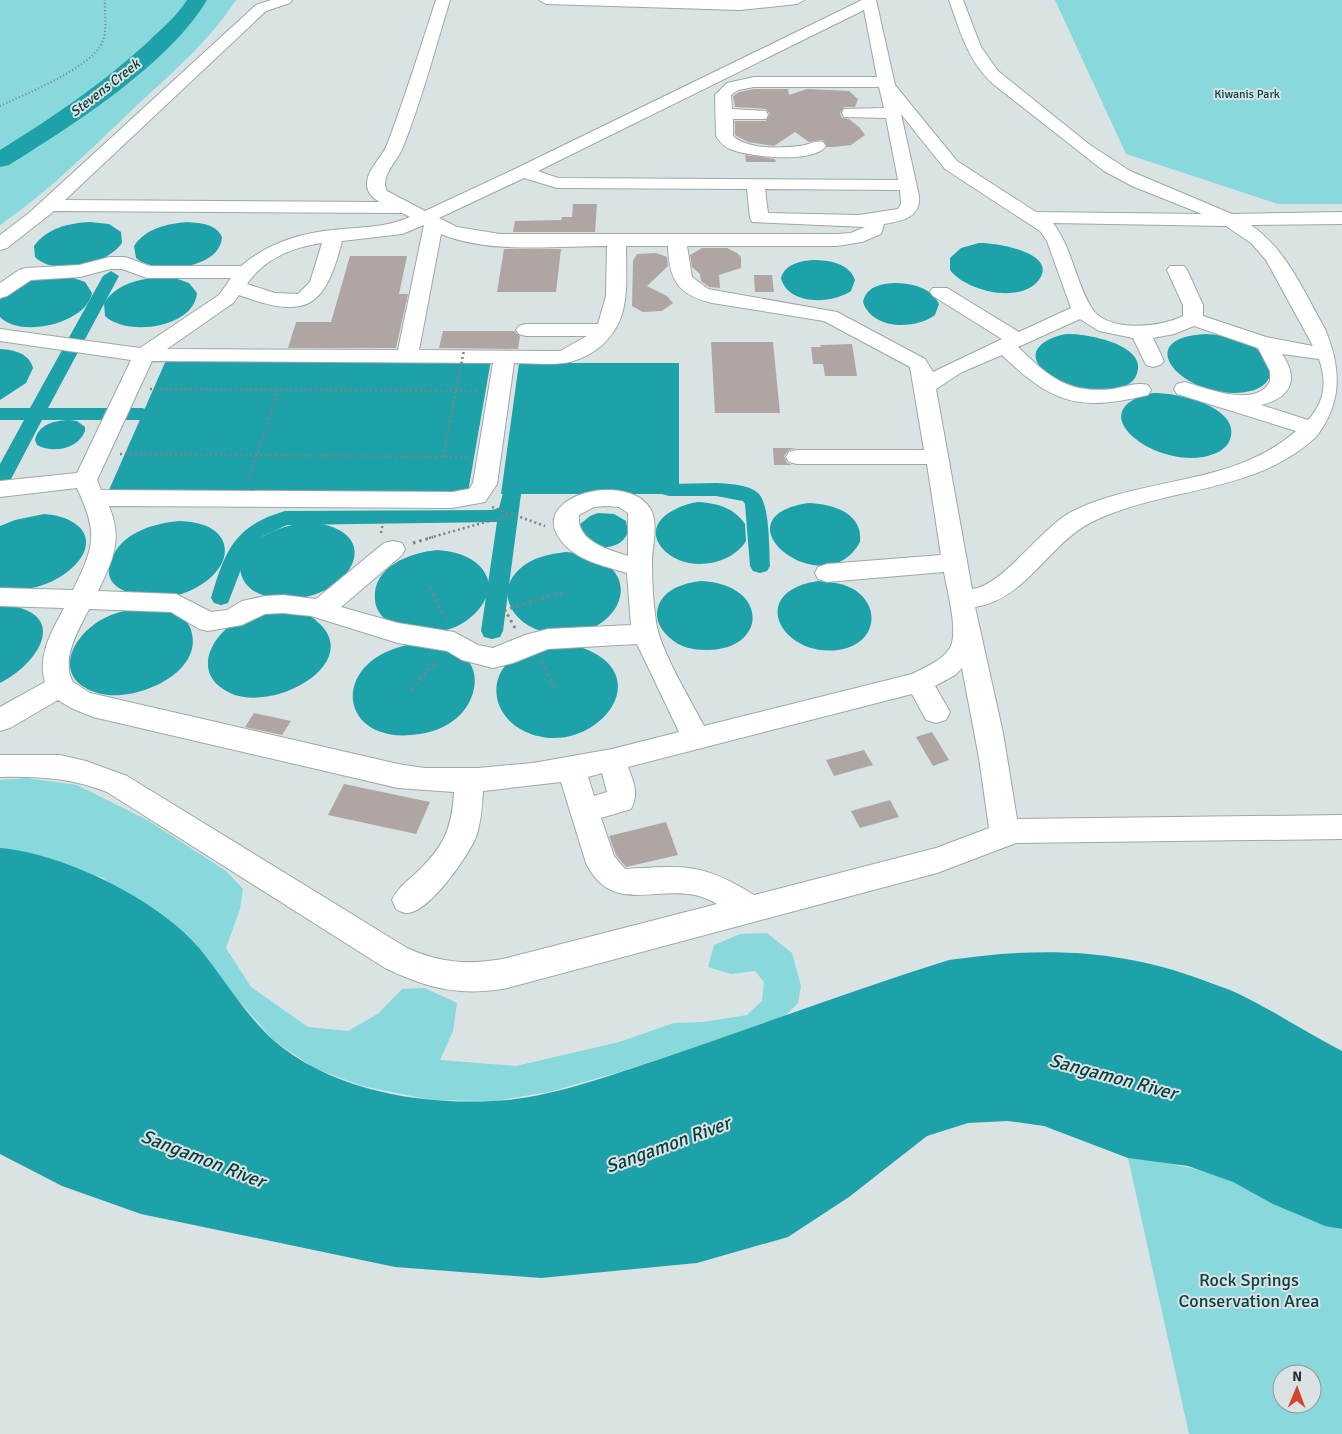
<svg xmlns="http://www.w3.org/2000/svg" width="1342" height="1434" font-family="Signika,sans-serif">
<rect width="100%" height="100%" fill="#d9e3e4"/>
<!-- green -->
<g fill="#89d8dc" fill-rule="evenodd">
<path d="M0,0H236C209,42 168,76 132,110C90,150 48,192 0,225Z"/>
<path d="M1055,0H1342V204H1278L1126,154Z"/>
<path d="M27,778L77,785L149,821L226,871L243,889L240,909L226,948L251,987L308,1027L348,1031L379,1013L402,989L425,988L457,1003L453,1031L440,1060L516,1066L619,1042L674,1023L703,1022L747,1015L762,1001L764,982L755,971L731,974L708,967L714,945L740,934L767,933L792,953L801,986L798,1003L783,1018L623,1071L549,1092L495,1101L431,1100L362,1086L314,1068L273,1040L234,995L103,878L55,861L0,848V780Z"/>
<path d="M1128,1158C1165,1162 1198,1167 1233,1182C1270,1199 1300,1221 1342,1229V1434H1189ZM1282,1374H1312V1404H1282Z"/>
</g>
<!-- water -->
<g fill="#1ea2a9">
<path d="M90,222L109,224L121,232L122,243C107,265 55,277 35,257L34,246C47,228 69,223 90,222Z"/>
<path d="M187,222C201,223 216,224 222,237C220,270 156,275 136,258L134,246C146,228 167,224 187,222Z"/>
<path d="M979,243C994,242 1061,253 1038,281C1019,304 966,291 950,270V258L961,248Z"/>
<path d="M813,260C829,260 849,263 855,280L851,291C832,304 788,306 781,278C785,264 800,261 813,260Z"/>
<path d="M68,276L85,282L92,293C87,323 21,339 0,317V300C16,279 44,279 68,276Z"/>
<path d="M172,277L189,283L197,293C194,328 127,337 105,316L104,303C119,280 146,278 172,277Z"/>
<path d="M894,283C911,283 931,287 939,304L935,315C915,330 872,330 863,302C866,287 880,284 894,283Z"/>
<path d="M1066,334C1085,333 1154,345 1135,378C1123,396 1081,393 1063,386C1058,384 1053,378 1048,374C1022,354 1041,339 1066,334Z"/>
<path d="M1206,334C1223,335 1250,339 1262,354C1266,359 1268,367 1271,373C1268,385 1258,390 1246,392C1186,401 1126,338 1206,334Z"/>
<path d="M0,349C14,350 29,353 33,368L26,383L0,400Z"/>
<path d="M167,358L491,360L468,492L109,490Z"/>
<path d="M519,363H679V487H669V494H501Z"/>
<path d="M1153,393C1175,392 1245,407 1229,442C1224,451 1213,455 1203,457C1150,466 1079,409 1153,393Z"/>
<path d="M70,420L77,421L85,427V431C78,449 53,454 37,445L35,440C38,424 56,420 70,420Z"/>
<path d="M698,502C717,503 734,508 745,524L746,541C730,567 683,573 662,548C641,522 677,505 698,502Z"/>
<path d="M809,503C833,504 863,513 860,542C824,608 711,517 809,503Z"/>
<path d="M598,513L614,514L626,521L628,532C622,548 605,549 590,546L579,525L590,516Z"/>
<path d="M44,514C92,518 101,551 60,577C41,589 21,590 0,591V526L15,520Z"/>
<path d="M180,521C196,522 218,525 224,544C231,570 195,593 173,596C146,599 92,594 114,554C126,531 156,523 180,521Z"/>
<path d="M307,522C395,529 347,607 276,598C261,596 248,591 242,577C229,542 283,525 307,522Z"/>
<path d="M437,550C462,552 485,560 490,587C484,613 457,633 430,632C422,631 414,628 407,626C402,625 394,624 389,621C381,618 375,607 375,600C372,566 410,553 437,550Z"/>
<path d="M566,552C656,558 624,644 550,633C513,628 489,589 526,564C538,556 552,554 566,552Z"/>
<path d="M701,581C770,584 768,651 706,650C693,650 679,647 670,638C662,631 656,622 657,612C660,590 683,583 701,581Z"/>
<path d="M818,581C831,582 843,583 855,590C880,607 876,639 847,648C787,665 741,593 818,581Z"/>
<path d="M0,605C70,609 43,661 0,683Z"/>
<path d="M146,607C155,609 164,609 172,612C180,615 189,622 191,630C205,673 136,702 102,694C54,683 66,642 99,621C114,612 130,609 146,607Z"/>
<path d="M264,611C277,612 293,611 306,614C311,616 317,621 321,625C360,666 272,713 230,693C195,677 206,643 232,624C241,618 254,615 264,611Z"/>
<path d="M420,643C432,646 450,648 460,654C483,668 476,698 461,714C450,725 435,732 420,734C334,748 327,653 420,643Z"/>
<path d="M574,645C669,672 590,764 524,731C486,712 487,665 528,650C542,646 560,647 574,645Z"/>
<path d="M0,848C63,853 159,900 200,949C224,979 245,1014 273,1040C331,1090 419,1105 493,1101C548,1099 611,1075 663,1058C758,1026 853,990 949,960C1039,947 1117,948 1203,980C1215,985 1227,988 1239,994C1274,1011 1307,1033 1342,1051V1229L1325,1226L1273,1204L1233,1182L1188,1166L1128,1158L1044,1126L1008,1121L968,1123L927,1136L849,1197L788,1237L697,1263L541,1278L395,1267L141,1214L62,1186L0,1154Z"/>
</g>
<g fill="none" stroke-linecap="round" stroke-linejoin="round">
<!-- canal -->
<g fill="#1ea2a9" fill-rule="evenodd">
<path d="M111,271L119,276L48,408H142L148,410L151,414L148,418L142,420H42L10,481L7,485L0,487V464L24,420H0V408H30L103,276Z"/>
<path d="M716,483C729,484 748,484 758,493C770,504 769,549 770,566L767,571L760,573L753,571L750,566L745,504L743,501L716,496H669L662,494L659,490L662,486L669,484Z"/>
<path d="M511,488L518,489L521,494L503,631L500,637L492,639L484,637L481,631L497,522L287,525L263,536L248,551L228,603L221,605L214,603L211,598C225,551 234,526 285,511L492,510L499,508L504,489Z"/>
</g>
<!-- river -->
<path fill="#1ea2a9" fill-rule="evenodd" d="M187,0H207C169,64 72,126 9,165L0,167V150C52,118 103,83 148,42C161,29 177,16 187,0Z"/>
</g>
<!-- building -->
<g fill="#afa6a3">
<path d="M754,89H788L789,95L807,89L849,91L858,99L855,107H844L840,114L842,118L849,119L859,127L865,135L851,145L834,147H827L823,140L809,142L795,132L774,146L748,142L735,135V121H766L770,114L766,109L735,107L733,96L739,92Z"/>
<path d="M745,155L775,159L776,162H746Z"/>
<path d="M573,204H597L595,232H513L515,221L561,220L562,217H572Z"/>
<path d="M702,248H727L737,253L741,257V268L719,275L720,288L709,287L701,281L700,274L692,267L690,255Z"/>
<path d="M504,249H561L556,292H497Z"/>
<path d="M656,253L667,257L668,266L647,286L667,296L673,303L662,311L643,312L632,306L633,261L637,254Z"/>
<path d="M350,256H407L399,294H408L396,348H288L296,322H331Z"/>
<path d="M754,275H772L774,292H755Z"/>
<path d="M443,331H514L520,336L518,349L439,348Z"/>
<path d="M711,342H773L780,413H715Z"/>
<path d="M852,344L857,376H825L823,364H813L811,347H821L820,345Z"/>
<path d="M773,448H796L789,450L784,456L787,463L792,465H774Z"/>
<path d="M254,713L291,721L282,735L245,727Z"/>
<path d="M932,732L949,760L933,766L916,737Z"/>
<path d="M864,750L873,765L834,776L826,760Z"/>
<path d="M344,784L430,802L416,834L328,815Z"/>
<path d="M890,800L899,817L860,828L851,811Z"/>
<path d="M666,822L678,855L626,867L616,855L609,836Z"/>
</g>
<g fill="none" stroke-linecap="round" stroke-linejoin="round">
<defs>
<g id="minor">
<path d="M271,0H292L290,3L266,11L65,200L380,202C372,198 366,191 367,182C368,169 382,157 387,145C405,97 420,49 436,0H450C435,49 422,99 403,147C398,161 379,176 387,191L425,211L517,168L862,0H876L895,85L957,161L1036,212L1202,214L1132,186L1104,171L993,84C968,61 960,31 949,0H963L981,47L998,71L1090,145L1130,171L1232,214L1342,212V224L1251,225C1287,250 1304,292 1325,329C1342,370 1342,403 1316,437C1254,494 1169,486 1096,520C1050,540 1028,599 975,607L1003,733L1017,819L1342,815V839L1016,843L937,873L503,989C457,996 427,988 385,968L107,792C71,778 38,776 0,777V755H60L86,761L127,776L407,948C440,963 468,965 503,959L717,904C670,874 615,923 586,863L561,782L483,791C482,806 481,823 476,837C468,856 429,913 407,913C404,913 399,911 396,909L392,900C397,889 406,882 415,874C443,848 452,830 454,792L398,788L93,717L71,708L58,700L10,728L0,731V707L45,682C37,655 52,631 64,608L0,606V588L73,590C95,546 98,533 77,488L0,497V481L77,473L131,360L0,341V329L140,348L219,295L231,278H147L122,269H110L80,277L31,280L7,296L0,298V283L19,270L26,268L79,265L110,257H125L150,266H241C267,244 299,233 333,230C359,227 386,228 410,217L402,213L54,211L7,248L0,250V235L29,213L256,5ZM864,10L877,77H754L727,83L715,95L716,136C720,142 724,147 730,149C749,157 813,164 826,146L823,142C814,140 809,145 800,146C781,148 748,150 733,136V119H766L768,115L766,111L732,109L731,95L738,90L754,87H879L884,108L844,109L842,113L844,117L886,118L898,180L558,178L538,171ZM901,114L945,169L1040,231L1047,241L1071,308L1019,332L947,288H933L930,292L933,296L1002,339L933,372L925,359L837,312L708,289L692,277L687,246H837L862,242L881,234L884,224C901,221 921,218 919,196ZM524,178L557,188L747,189L750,218L752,222L865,227L851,233L837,234H500L457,227L439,218ZM765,189L900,190L901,204L898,209L859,215L768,213ZM1053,223L1226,226L1251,243L1266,260L1313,346L1266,337L1203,316V305L1187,270L1184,266H1170L1167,270L1183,305V316C1160,328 1106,333 1091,307C1075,280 1072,248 1053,223ZM424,225L398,350L167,349L233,303L239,295C307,320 325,308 342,241L402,234ZM441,234C489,254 555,246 607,246L606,296L598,324H526L519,326L516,330L519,334L526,336H587L560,351L419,350ZM322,243L310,282L298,294L275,293L247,284C264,259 293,247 322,243ZM626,246H668C669,280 678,295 712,303L824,321L910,367L924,450H797L789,452L786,457L789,462L797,464H927L941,555L827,564L818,567L815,573L818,579L827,582L944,572C947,590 959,632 950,648C942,661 925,667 912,674L704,726C690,699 660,650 656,622C653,602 652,582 652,562C652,547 658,527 652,512C645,496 627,491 611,490C576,488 530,513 568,548C583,562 608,567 627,573L631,625L548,629L525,635L493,648L478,645L454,632L398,623L341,607L402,555L405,549L402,543L393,541L384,543L316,599L283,595L265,596L242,601L227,610L211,612L176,594L98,591C113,560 123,540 109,506L452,508L485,502L497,484L514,363C530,363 548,365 564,363C574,362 587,356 596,350C632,323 626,287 626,246ZM1080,319L1099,331L1133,338L1146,365L1153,367L1160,365L1164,361L1153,338L1174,334L1194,326L1258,348L1270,371V381C1257,409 1206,388 1185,382L1177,384L1174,389L1177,394L1296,431C1234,486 1145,476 1073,511C1041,527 1003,586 972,589L936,389L962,372L1002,355C1052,403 1078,412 1148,395L1151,390L1148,385C1136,382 1125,387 1113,389C1068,394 1049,377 1018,347ZM1282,354L1319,359C1327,381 1325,402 1308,420L1261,405C1290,398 1300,380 1282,354ZM152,361L493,363L473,483L469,489L452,492L101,490L97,480ZM605,506L619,507L628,513V556C607,549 576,541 579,515L594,507ZM89,609L171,612L199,629L208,631L242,625L265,614L283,613L311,616L398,643L447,651L462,660L493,668L513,663L548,649L637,644L679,732L612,749L533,763L478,768H424L398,764L90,693L73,682C60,660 79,629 89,609ZM962,668L979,758L989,828L936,848L754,895C701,862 684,866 625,869L614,856L601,818L631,809C639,794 634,783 628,767L912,694L926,720L936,723L946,720L950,712L935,686L955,675ZM602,773L607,792L594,796L588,777Z"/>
<path d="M539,0H804L797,4L740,10L546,4Z"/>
</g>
</defs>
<!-- minor casing -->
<use href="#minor" stroke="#9ea7a8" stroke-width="2"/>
<!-- path-far2 -->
<path stroke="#7c8383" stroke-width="2" stroke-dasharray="1 2.5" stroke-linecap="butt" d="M0,106C25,94 91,68 102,43C108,30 104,13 105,0"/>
<!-- path-far1 -->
<g stroke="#7c8383" stroke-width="2.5" stroke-dasharray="2 3" stroke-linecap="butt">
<path d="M150,389L479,391"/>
<path d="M120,454L468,457"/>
<path d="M248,481L279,390"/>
<path d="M492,507L545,526"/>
<path d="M381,533L384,517"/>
<path d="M429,538L504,517L507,514"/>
</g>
<!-- path -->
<g stroke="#7c8383" stroke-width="3" stroke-dasharray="2.5 4" stroke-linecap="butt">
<path d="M413,543L433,537"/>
<path d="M430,588L447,621"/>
<path d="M515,628L505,610L564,592"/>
<path d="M542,662L556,690"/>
<path d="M411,690L437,660"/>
</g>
<!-- minor -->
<use href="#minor" fill="#fff" fill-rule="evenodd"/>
<!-- path-bridge -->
<path stroke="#7c8383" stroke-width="2.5" stroke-dasharray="2 3" stroke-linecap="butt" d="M443,457L464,350"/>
</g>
<g text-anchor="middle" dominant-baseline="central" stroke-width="4" stroke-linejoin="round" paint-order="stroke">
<!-- far-park labels -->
<g font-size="12" fill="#0b4245" stroke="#d9e3e4">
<text x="1247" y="94">Kiwanis Park</text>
</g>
<!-- far-water labels -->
<g font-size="14" font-style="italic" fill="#063f42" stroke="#d9e3e4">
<text transform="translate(105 88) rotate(-38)">Stevens Creek</text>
</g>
<!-- near-park labels -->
<g font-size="18" fill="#0b4245" stroke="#d9e3e4">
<text x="1249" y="1280">Rock Springs<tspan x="1249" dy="21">Conservation Area</tspan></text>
</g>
<!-- near-water labels -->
<g font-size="19" font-style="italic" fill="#063f42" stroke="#d9e3e4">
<text transform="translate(1113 1077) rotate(15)">Sangamon River</text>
<text transform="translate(668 1145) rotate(-20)">Sangamon River</text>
<text transform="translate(203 1159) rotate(21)">Sangamon River</text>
</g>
</g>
<!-- north arrow -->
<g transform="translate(1297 1389) rotate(1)"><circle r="24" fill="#d9e3e4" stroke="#939a9b"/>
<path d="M0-4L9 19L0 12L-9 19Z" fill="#d1462b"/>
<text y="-8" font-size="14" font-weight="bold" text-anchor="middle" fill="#292d2d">N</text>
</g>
</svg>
